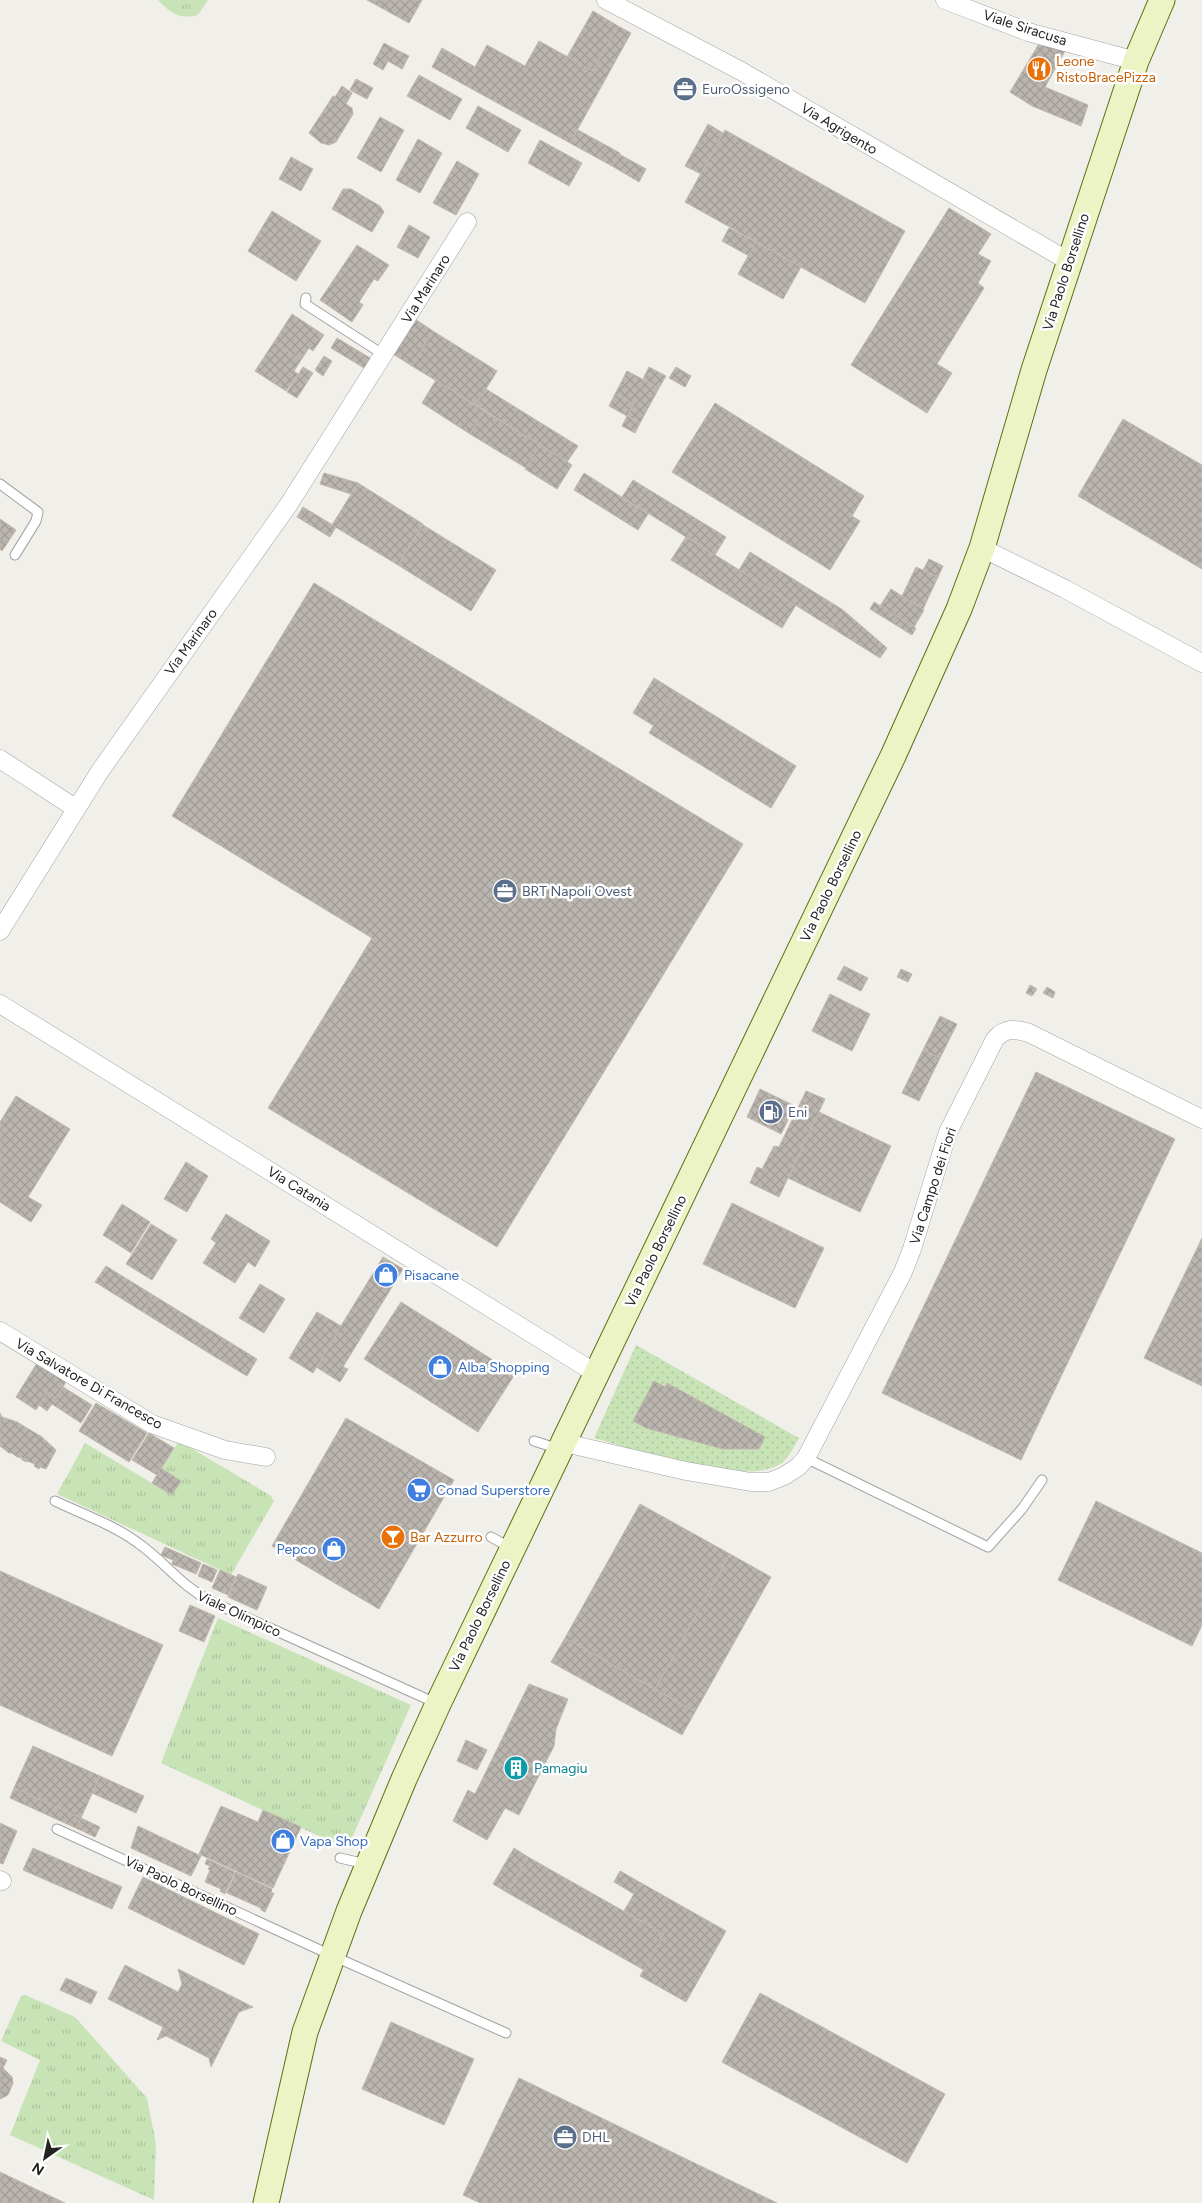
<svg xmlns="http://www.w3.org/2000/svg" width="1202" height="2203" font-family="Figtree,sans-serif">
<defs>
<pattern id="grass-tufts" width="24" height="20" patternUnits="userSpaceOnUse" patternTransform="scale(1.25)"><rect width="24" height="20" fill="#c8e4b6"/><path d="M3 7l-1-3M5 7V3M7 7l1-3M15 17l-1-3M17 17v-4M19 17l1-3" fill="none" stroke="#acc39c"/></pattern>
<pattern id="garden-dots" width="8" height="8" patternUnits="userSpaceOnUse" patternTransform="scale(1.25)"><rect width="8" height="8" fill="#c8e4b6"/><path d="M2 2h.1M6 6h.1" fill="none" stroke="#acc39c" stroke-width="1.8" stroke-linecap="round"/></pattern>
<pattern id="building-cross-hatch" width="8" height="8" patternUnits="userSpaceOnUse" patternTransform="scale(1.25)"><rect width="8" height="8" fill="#bab5af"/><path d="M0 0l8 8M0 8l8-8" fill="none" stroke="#a09b96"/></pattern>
</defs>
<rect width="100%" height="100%" fill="#f1efea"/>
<!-- grass -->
<g fill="url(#grass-tufts)">
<path d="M158,0H208L198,15C180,20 170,13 158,0Z"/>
<path d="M179,1441L270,1495L274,1501L231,1575L57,1494L85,1443L172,1495L180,1481L161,1468Z"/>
<path d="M218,1618L411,1705L347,1849L161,1763Z"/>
<path d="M25,1995L75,2017L147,2098L156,2144L154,2200L10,2135L40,2060L1,2041L21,1996Z"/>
</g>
<!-- garden -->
<path fill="url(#garden-dots)" d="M636,1345L799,1438C795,1445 790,1455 784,1461C752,1491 634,1449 594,1438Z"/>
<!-- building -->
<g fill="url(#building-cross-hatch)" stroke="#c1b8ad">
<path d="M367,0H422L409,23Z"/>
<path d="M593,11L618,26L593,71L567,57Z"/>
<path d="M618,26L631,33L570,143L432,67L442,48L475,67L487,45L525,66L539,41L593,71Z"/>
<path d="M1040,42L1065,51L1045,87L1088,105L1081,126L1032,106L1010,92Z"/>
<path d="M384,43L395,49L383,70L373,64Z"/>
<path d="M395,49L409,56L402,69L388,61Z"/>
<path d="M419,75L462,99L450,120L407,96Z"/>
<path d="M356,79L373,88L367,99L350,90Z"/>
<path d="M342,86L352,93L346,104L352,108L353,114L336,142L329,145L321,143L309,133L333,96L335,97Z"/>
<path d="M478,106L521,130L508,152L466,128Z"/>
<path d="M380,117L404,130L381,172L357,158Z"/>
<path d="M708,124L723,133L701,174L685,166Z"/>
<path d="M578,130L620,153L612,166L570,143Z"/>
<path d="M725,130L905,231L865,303L685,202Z"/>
<path d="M418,139L442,153L420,193L396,180Z"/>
<path d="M540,140L582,163L569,186L528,163Z"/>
<path d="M619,154L646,169L639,182L612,166Z"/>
<path d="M291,157L313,169L301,191L279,179Z"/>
<path d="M457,161L479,174L456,215L433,203Z"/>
<path d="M343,189H351L380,206L384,212L372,232L332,209Z"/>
<path d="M949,208L991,234L978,254L991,261L978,283L984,288L937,364L952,373L927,413L851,365Z"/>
<path d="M272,211L321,241L296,281L248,251Z"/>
<path d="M409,225L430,237L418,258L397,247Z"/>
<path d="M729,228L756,242L749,256L722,241Z"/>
<path d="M756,242L801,267L783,299L738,274Z"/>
<path d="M357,245L389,265L378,281L374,279L359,302L363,305L352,322L320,300Z"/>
<path d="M292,314L324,335L313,351L309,348L301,360L274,342Z"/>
<path d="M415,319L433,331L412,366L393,354Z"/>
<path d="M433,331L497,371L476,405L412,366Z"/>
<path d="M337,338L370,358L364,368L331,348Z"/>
<path d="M274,342L301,360L294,371L298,374L286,391L255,371Z"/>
<path d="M324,356L332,361L323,376L315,370Z"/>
<path d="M303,367L313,373L297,398L287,392Z"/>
<path d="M649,367L666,376L659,388L643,379Z"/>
<path d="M676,367L691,376L685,387L669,378Z"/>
<path d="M627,371L659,388L640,423L627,416L634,404L615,394Z"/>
<path d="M436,380L484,411L470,434L422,403Z"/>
<path d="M486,389L578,446L567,462L476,405Z"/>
<path d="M615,394L634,404L627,416L609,406Z"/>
<path d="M715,403L864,496L852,516L860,521L830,570L672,472Z"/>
<path d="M484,411L540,445L526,468L470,434Z"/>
<path d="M627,416L640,423L635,433L622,426Z"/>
<path d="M1123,419L1202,465V569L1078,496Z"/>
<path d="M540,445L572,465L557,489L525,469Z"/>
<path d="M324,473L358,483L351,494L320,484Z"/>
<path d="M584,473L648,514L638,530L574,490Z"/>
<path d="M633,480L726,537L715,555L622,497Z"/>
<path d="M358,483L423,524L398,565L332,525Z"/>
<path d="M303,507L336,527L330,537L297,517Z"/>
<path d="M0,519L16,530L2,551L0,549Z"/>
<path d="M423,525L496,570L471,611L398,565Z"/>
<path d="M686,537L796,605L782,628L671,560Z"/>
<path d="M750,552L843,610L832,628L739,570Z"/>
<path d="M929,559L943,566L938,577L923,570Z"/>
<path d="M916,567L938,577L923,609L902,596Z"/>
<path d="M314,583L743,844L497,1247L268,1108L372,938L172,816Z"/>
<path d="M891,589L924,610L914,627L880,606Z"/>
<path d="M874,602L916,628L912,635L870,609Z"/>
<path d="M843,610L887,648L880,658L832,628Z"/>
<path d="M654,678L675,691L654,726L633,713Z"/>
<path d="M675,691L796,766L771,808L649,733Z"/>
<path d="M844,966L868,978L861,991L837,979Z"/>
<path d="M901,969L912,974L908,982L897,977Z"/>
<path d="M1030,985L1037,989L1032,996L1026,993Z"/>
<path d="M1047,987L1055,992L1053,998L1043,993Z"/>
<path d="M830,994L870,1014L852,1051L812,1031Z"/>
<path d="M940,1016L957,1024L940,1058L923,1050Z"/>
<path d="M923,1050L940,1058L919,1101L902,1093Z"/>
<path d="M1036,1072L1175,1139L1021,1460L882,1393Z"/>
<path d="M760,1089L795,1106L781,1134L747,1117Z"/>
<path d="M806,1091L825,1099L779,1197L750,1183L757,1167L762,1169L774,1146L779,1147Z"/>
<path d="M16,1096L70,1129L28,1197L42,1205L31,1222L0,1202V1122Z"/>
<path d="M819,1112L891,1146L860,1212L788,1178Z"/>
<path d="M186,1162L208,1176L187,1212L164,1199Z"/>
<path d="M732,1203L824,1248L795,1308L703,1264Z"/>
<path d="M122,1204L150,1222L131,1253L103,1235Z"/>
<path d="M226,1214L270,1241L255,1267L248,1262L235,1283L203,1263L216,1243L211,1239Z"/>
<path d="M151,1224L177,1240L152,1280L126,1264Z"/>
<path d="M1202,1238V1386L1144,1358Z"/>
<path d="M383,1257L403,1269L343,1367L348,1369L340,1382L316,1367Z"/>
<path d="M106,1266L153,1295L143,1312L95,1282Z"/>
<path d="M260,1284L285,1299L264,1333L239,1318Z"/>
<path d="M153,1295L223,1338L212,1355L143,1312Z"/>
<path d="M401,1302L515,1374L478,1432L364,1359Z"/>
<path d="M317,1312L341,1326L313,1373L289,1358Z"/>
<path d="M223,1338L257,1359L247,1376L212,1355Z"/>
<path d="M37,1363L66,1382L56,1398L47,1392L36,1410L16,1397Z"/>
<path d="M654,1381L665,1387L667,1383L765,1437L759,1449H723L646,1428L633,1421Z"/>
<path d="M63,1387L92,1405L81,1423L52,1404L47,1411L39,1405L47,1392L56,1398Z"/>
<path d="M96,1403L147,1433L129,1462L79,1431Z"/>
<path d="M0,1413L2,1417L17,1422L42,1437L56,1450L46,1469L40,1467L39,1469L34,1466L35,1464L27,1461L26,1462L21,1459L23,1458L17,1457L12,1453H9L0,1446Z"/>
<path d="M346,1418L454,1480L379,1609L272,1546Z"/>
<path d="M149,1433L174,1448L157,1475L132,1460Z"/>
<path d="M161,1468L181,1481L172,1495L152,1483Z"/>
<path d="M1096,1501L1202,1553V1625L1192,1646L1058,1580Z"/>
<path d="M640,1504L730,1554L655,1689L565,1638Z"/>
<path d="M165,1547L201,1563L196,1574L172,1564L173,1560L161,1555Z"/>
<path d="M730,1554L771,1577L695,1712L655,1689Z"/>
<path d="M203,1564L217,1570L212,1582L198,1576Z"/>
<path d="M220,1570L236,1577L228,1595L212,1588Z"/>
<path d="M0,1571L163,1645L112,1756L0,1705Z"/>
<path d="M238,1574L267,1587L257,1610L228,1597Z"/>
<path d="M190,1605L215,1616L204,1642L179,1631Z"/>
<path d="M565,1638L695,1712L682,1735L551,1662Z"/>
<path d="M529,1684L568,1699L556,1729L554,1746L519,1815L505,1808L487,1840L453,1821L468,1790L475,1794Z"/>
<path d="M466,1740L487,1750L477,1770L457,1761Z"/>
<path d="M33,1746L100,1776L81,1818L14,1788Z"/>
<path d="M100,1776L144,1796L136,1813L92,1793Z"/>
<path d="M14,1788L81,1818L76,1828L10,1798Z"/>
<path d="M221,1806L258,1822L263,1810L301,1827L273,1888L199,1854Z"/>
<path d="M81,1818L100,1827L95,1837L76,1828Z"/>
<path d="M0,1823L17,1831L3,1864L0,1863Z"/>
<path d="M138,1826L201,1856L191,1876L131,1848Z"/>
<path d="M33,1848L122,1887L112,1909L23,1870Z"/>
<path d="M514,1848L528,1857L508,1893L493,1884Z"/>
<path d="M528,1857L664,1934L644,1970L508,1893Z"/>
<path d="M207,1859L235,1872L225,1894L220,1891L221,1889L205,1882L210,1870L208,1869L210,1866L205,1864Z"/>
<path d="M620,1871L726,1931L686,2002L640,1976L664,1934L624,1911L634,1894L614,1882Z"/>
<path d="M236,1872L272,1889L271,1893H274L265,1912L261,1910V1908L227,1893Z"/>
<path d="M143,1877L259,1934L244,1965L128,1908Z"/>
<path d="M125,1965L178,1992L182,1984L178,1969L253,2007L239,2012L211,2067L209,2058L166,2036L157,2040L163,2027L108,1999Z"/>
<path d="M66,1978L97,1992L91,2004L60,1990Z"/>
<path d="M760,1993L945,2094L907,2163L722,2062Z"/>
<path d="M391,2022L474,2059L444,2125L362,2089Z"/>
<path d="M0,2057L7,2060L3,2068L12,2077L13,2083L8,2095L0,2099Z"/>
<path d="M519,2078L777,2203H480L463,2195Z"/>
<path d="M0,2172L65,2203H0Z"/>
</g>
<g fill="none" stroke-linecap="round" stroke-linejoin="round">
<defs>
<g id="lane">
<path d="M306,298L305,304L384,355"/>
<path d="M0,484L38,512L36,521L15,555"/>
<path d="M534,1441L559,1449"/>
<path d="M806,1458L988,1547L1022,1509L1042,1480"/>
<path d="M55,1501C82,1514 114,1525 138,1543C165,1562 180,1585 210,1601L438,1704"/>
<path d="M491,1537L511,1548"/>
<path d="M57,1829L333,1956L506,2033"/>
<path d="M340,1858L366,1864"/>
</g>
<g id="street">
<path d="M606,0L741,71L1070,262"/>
<path d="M945,0L1028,32L1136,61"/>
<path d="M982,548L1065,589L1202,663"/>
<path d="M0,759L75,808"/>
<path d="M0,931L100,771L289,504L467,222"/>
<path d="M0,1004L597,1374"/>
<path d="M0,1331L152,1424L225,1450L266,1457"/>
<path d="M565,1443L686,1471L751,1482H769L784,1476L798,1467L806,1458L903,1272L912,1249L948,1132L995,1039C1006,1027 1015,1029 1029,1033L1202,1119"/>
<path d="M0,1880L2,1881"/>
</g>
<path id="secondary" d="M266,2203L305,2032L349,1911L404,1779L438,1704L893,756L959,609L982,548L1034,370L1136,61L1162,0"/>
</defs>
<!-- lane casing -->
<use href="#lane" stroke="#a3a3a3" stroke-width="11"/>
<!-- street casing -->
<use href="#street" stroke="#a3a3a3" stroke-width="19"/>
<!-- secondary casing -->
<use href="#secondary" stroke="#5c6f13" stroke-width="27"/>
<!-- lane -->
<use href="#lane" stroke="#fff" stroke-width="9"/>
<!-- street -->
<use href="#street" stroke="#fff" stroke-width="18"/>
<!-- secondary -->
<use href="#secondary" stroke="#ecf3c5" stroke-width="25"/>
</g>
<!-- icons -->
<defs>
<symbol id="restaurant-disc" viewBox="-11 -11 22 22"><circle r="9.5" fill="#e8710a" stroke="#fff"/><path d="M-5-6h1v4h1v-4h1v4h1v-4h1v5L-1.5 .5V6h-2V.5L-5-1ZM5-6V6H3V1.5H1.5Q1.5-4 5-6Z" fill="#fff"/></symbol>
<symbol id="office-disc" viewBox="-11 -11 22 22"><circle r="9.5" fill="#5c6f8a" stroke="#fff"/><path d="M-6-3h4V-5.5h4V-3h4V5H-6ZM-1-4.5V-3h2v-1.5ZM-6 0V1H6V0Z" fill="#fff"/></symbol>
<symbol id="fuel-disc" viewBox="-11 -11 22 22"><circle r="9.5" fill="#5c6f8a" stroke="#fff"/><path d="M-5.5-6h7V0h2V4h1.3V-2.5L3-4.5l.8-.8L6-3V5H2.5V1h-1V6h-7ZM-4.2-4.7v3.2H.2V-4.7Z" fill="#fff"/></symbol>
<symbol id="shop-disc" viewBox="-11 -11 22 22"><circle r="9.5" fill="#3f7fe0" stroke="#fff"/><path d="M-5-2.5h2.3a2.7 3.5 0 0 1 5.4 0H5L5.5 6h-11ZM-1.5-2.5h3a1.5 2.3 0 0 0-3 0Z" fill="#fff"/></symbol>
<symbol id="supermarket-disc" viewBox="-11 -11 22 22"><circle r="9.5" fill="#3f7fe0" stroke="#fff"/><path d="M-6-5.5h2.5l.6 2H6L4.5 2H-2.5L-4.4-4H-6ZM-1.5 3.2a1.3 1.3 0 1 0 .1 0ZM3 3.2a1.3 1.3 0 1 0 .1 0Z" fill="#fff"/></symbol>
<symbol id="bar-disc" viewBox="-11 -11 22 22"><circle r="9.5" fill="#e8710a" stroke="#fff"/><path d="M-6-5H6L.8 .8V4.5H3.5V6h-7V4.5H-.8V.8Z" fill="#fff"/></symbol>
<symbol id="building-disc" viewBox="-11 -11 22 22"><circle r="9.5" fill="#0f9aa8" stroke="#fff"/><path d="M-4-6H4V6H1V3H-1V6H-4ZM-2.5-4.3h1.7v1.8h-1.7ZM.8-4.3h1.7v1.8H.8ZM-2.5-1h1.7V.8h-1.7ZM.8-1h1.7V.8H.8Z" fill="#fff"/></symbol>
</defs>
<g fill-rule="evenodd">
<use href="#restaurant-disc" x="1025" y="55" width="28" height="28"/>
<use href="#office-disc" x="671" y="75" width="28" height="28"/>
<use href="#office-disc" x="491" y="877" width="28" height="28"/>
<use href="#fuel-disc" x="757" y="1098" width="28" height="28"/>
<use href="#shop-disc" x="372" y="1261" width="28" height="28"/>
<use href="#shop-disc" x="426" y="1353" width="28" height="28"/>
<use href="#supermarket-disc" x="405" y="1476" width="28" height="28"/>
<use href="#bar-disc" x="379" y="1523" width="28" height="28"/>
<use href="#shop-disc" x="320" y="1535" width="28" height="28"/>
<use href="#building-disc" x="502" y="1754" width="28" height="28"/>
<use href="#shop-disc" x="269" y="1827" width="28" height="28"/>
<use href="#office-disc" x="551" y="2123" width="28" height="28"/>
</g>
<g text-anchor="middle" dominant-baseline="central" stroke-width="5" stroke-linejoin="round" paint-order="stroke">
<!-- street labels -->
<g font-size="14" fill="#222" stroke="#fff">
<text transform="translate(1025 28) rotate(18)">Viale Siracusa</text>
<text transform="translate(839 129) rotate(31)">Via Agrigento</text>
<text transform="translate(1066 272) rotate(-72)">Via Paolo Borsellino</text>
<text transform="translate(426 289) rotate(-58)">Via Marinaro</text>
<text transform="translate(191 642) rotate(-54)">Via Marinaro</text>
<text transform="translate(831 886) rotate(-64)">Via Paolo Borsellino</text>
<text transform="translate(933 1186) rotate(-72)">Via Campo dei Fiori</text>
<text transform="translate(299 1189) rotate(32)">Via Catania</text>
<text transform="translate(656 1251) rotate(-64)">Via Paolo Borsellino</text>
<text transform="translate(89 1384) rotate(30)">Via Salvatore Di Francesco</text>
<text transform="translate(239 1614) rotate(25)">Viale Olimpico</text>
<text transform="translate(480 1616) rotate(-64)">Via Paolo Borsellino</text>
<text transform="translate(181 1886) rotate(25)">Via Paolo Borsellino</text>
</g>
<!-- food labels -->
<g font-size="14" fill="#c56008" stroke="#fff" text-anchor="start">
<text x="1056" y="61">Leone<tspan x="1056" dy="16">RistoBracePizza</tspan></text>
<text x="410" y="1537">Bar Azzurro</text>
</g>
<!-- service labels -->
<g font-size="14" fill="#4e5e75" stroke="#fff" text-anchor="start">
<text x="702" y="89">EuroOssigeno</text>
<text x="522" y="891">BRT Napoli Ovest</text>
<text x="788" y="1112">Eni</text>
<text x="582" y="2137">DHL</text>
</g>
<!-- shop labels -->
<g font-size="14" fill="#366cbe" stroke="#fff" text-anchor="start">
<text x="404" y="1275">Pisacane</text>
<text x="458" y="1367">Alba Shopping</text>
<text x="436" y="1490">Conad Superstore</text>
<text x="316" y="1549" text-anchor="end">Pepco</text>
<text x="300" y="1841">Vapa Shop</text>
</g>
<!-- culture labels -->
<g font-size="14" fill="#0d838f" stroke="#fff" text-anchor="start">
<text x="534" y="1768">Pamagiu</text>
</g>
</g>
<!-- north arrow -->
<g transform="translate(45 2158) rotate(213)" stroke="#ffffff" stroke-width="4" paint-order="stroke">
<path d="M0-4L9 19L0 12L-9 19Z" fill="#222222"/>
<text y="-8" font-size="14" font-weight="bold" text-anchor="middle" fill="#222222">N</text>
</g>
</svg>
